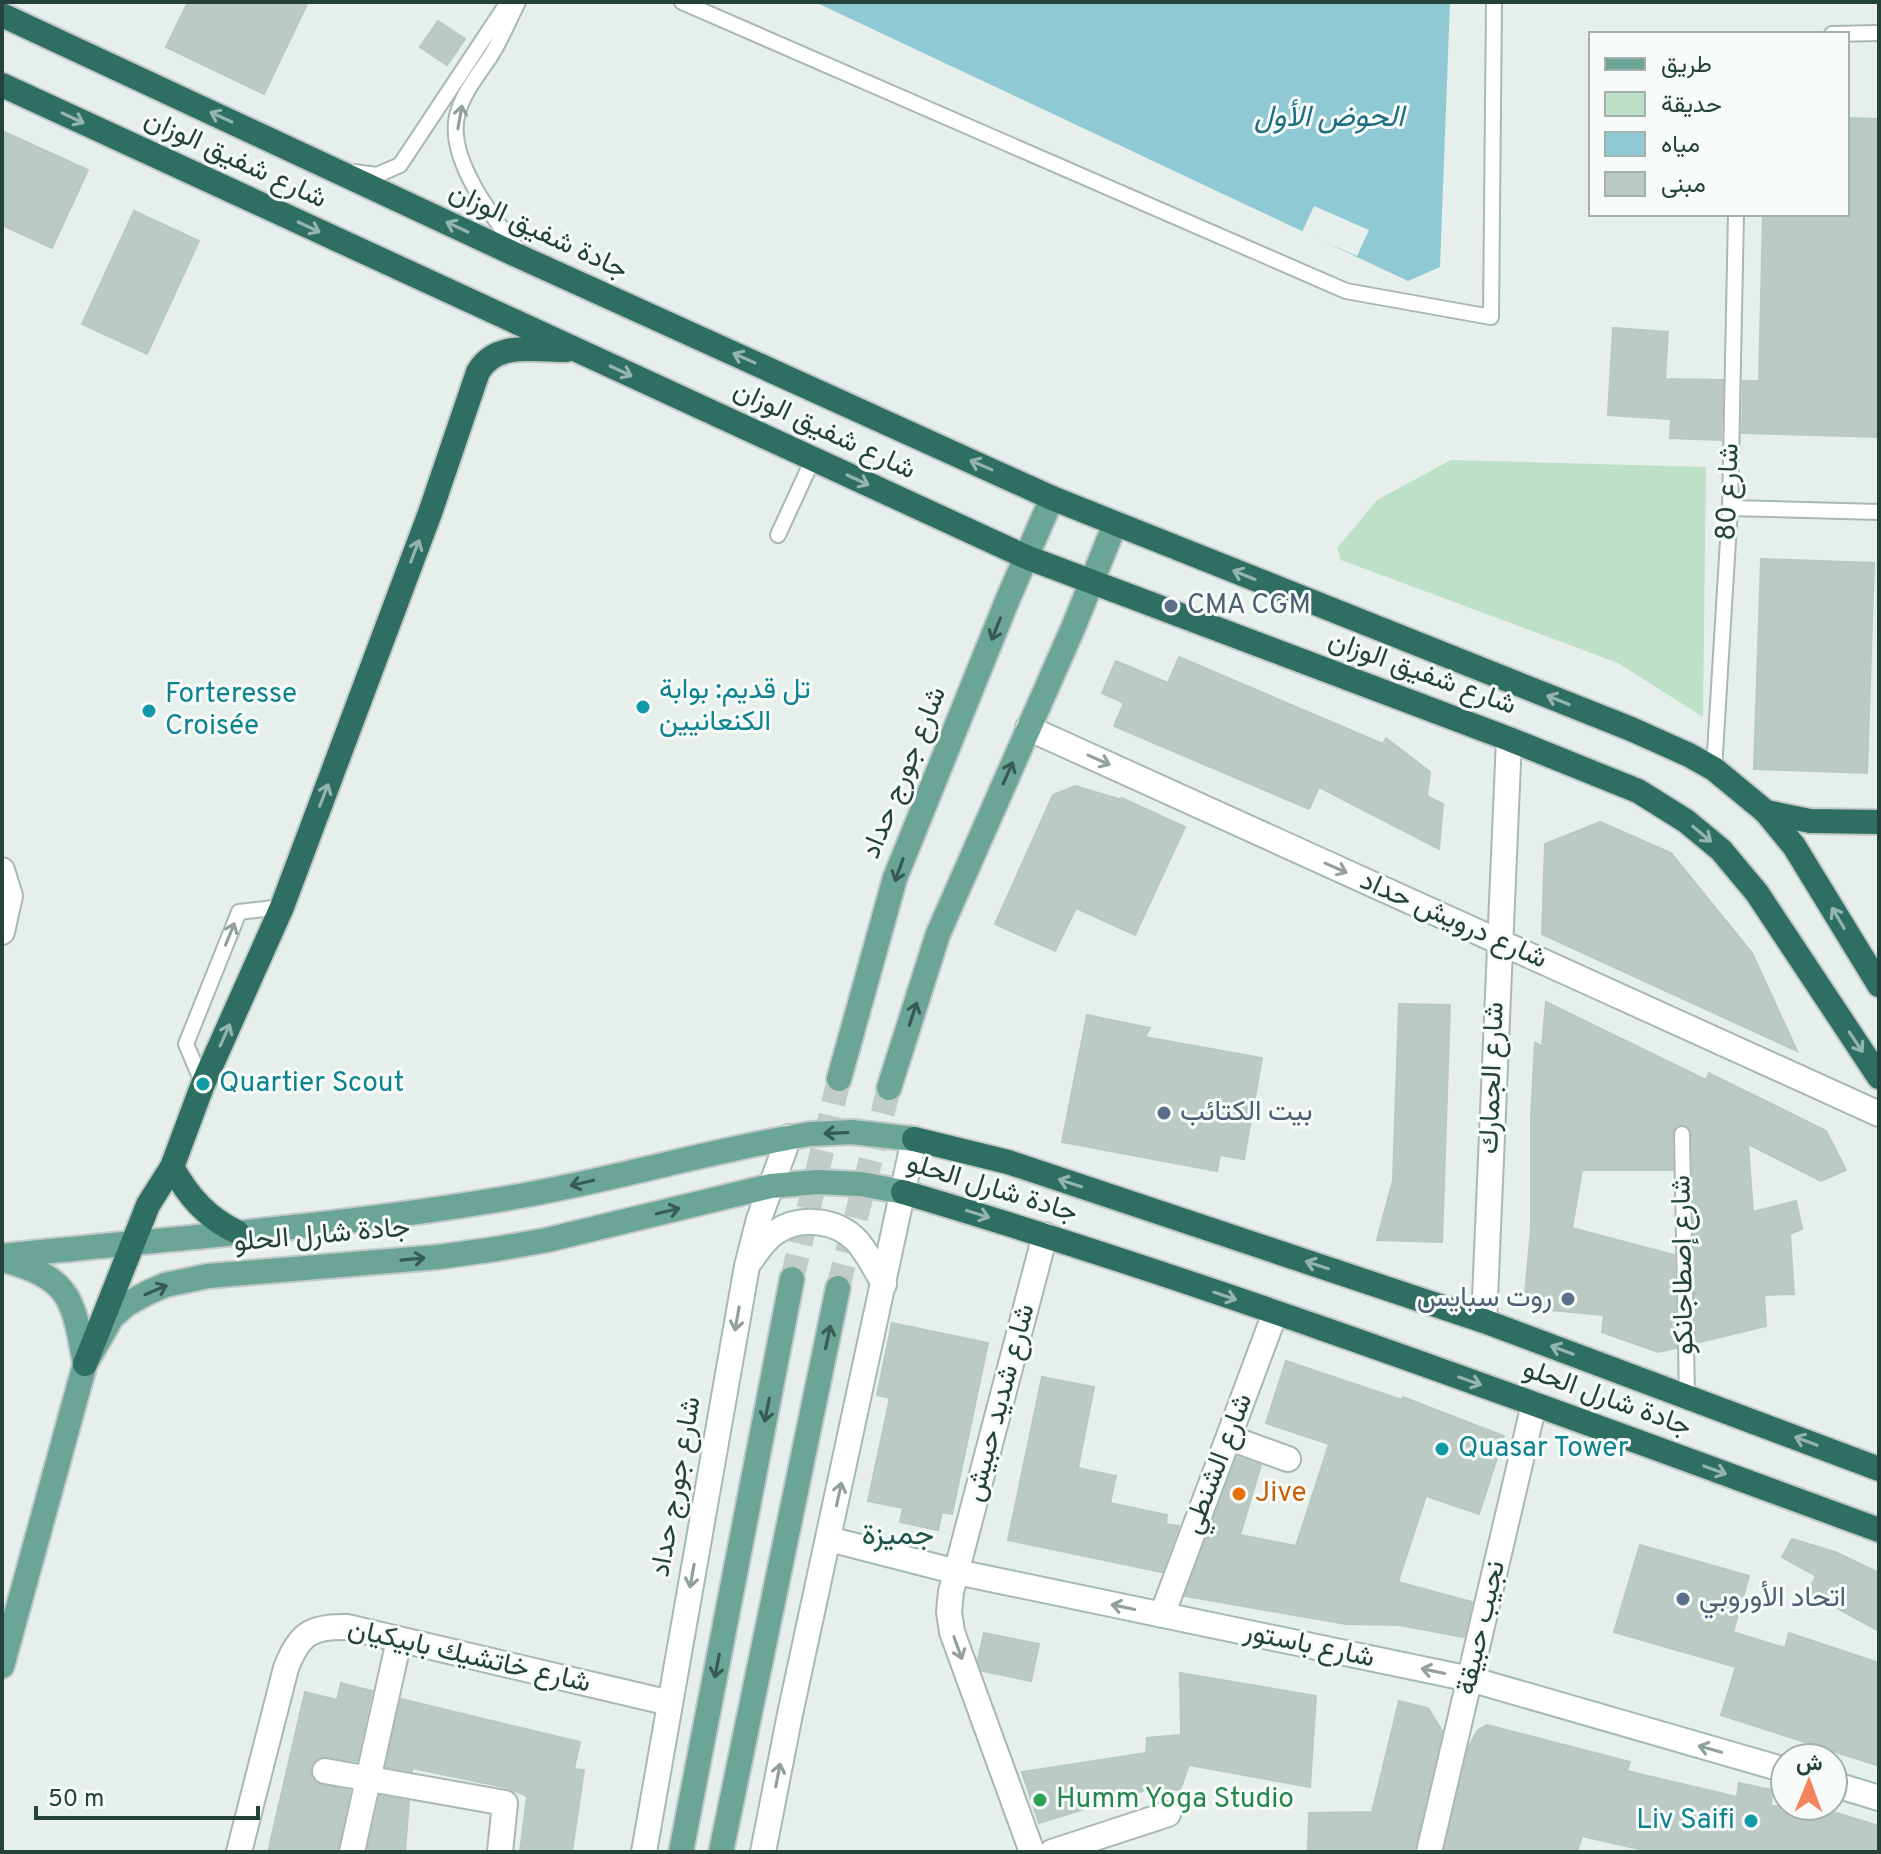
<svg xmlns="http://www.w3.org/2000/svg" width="1881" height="1854" font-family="Overpass,Vazirmatn,sans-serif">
<rect width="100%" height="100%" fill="#e6efeb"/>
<!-- green -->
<path fill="#bfe0c8" d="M1451,460L1706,467L1703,717L1618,663L1341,560L1337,548L1377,500Z"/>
<!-- water -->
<path fill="#8ec9d4" d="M815,2H1450L1440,267L1408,281Z"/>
<!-- pier -->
<path fill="#e6efeb" d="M1314,206L1369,230L1357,256L1302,232Z"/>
<!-- building -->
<g fill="#bbcac4" stroke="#b8c9c2" stroke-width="2">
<path d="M188,2H308L264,94L166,47Z"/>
<path d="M438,21L465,39L447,65L420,47Z"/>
<path d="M1847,118L1879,119V437L1742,433L1743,381H1759L1763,214H1847Z"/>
<path d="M2,131L88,170L52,248L2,225Z"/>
<path d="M134,211L199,241L147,354L82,324Z"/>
<path d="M1613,328L1668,332L1665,379L1723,380L1721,440L1670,438L1671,419L1608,415Z"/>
<path d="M1761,559L1874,563L1867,773L1754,769Z"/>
<path d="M1179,657L1383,744L1386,738L1430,772L1427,796L1443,804L1439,849L1319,787L1309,809L1114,726L1124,703L1102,693L1116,661L1168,683Z"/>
<path d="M1075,786L1122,800V798L1185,827L1135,935L1076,908L1055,951L995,924L1053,795Z"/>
<path d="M1600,822L1671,853L1752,953L1797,1051L1542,934L1545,844Z"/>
<path d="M1546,1002L1706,1080L1709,1073L1826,1131L1846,1170L1821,1181L1748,1144L1753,1212L1796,1201L1802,1229L1790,1234L1794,1294L1764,1295L1766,1326L1696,1343L1692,1134L1690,1128L1683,1124L1676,1126L1672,1133L1673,1170H1582L1572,1228L1674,1255L1676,1348L1658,1352L1602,1332L1604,1315L1539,1309L1525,1294L1531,1228V1116L1535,1043L1542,1046Z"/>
<path d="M1399,1004L1450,1005L1442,1242L1377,1240L1393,1180Z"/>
<path d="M1087,1015L1150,1028L1145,1037L1262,1058L1244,1159L1220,1155L1217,1171L1062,1142Z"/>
<path d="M892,1323L988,1343L952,1514L942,1512L938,1530L900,1522L903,1508L868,1501L890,1398L877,1395Z"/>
<path d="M1286,1361L1402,1400L1403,1397L1504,1436L1479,1514L1426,1496L1398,1582L1472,1602L1464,1637L1399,1625L1346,1624L1185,1596L1237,1457L1261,1465L1240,1535L1296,1546L1329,1444L1266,1423Z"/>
<path d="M1042,1377L1094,1387L1078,1468L1116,1476L1110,1503L1167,1515L1166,1524L1179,1526L1162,1572L1008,1540Z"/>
<path d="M1792,1539L1835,1552L1879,1573V1631L1808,1592L1816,1576L1782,1557Z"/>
<path d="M1640,1545L1749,1576L1733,1632L1785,1648L1789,1633L1879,1663V1766L1721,1715L1736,1667L1614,1632Z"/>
<path d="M984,1633L1039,1644L1031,1681L982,1671L978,1660Z"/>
<path d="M1180,1673L1316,1696L1310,1787L1189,1765L1180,1790L1149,1789L1039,1823L1022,1772L1146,1753L1147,1738L1181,1735Z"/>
<path d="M341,1683L372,1691L357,1761L321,1757L310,1768L311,1775L316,1783L350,1791L337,1852H268L305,1692L337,1700Z"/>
<path d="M401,1699L580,1742L574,1769L584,1770L572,1852H520L527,1796L508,1788L412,1768V1771L386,1767Z"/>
<path d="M1399,1701L1428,1708L1442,1731L1414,1852H1308L1309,1813L1372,1812Z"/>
<path d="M1487,1725L1630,1762L1627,1771L1737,1797L1739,1783L1772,1790L1771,1806H1814L1879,1826V1852H1652L1582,1836L1577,1852H1444L1469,1746L1478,1730Z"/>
<path d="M380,1796L409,1801L405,1852H367Z"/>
</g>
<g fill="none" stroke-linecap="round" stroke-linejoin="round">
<!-- primary-tunnel -->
<g stroke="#bfccc8" stroke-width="24" stroke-dasharray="24 12" stroke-linecap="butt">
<path d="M792,1279L839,1079"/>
<path d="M838,1288L889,1088"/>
</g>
<defs>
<g id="lane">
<path d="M518,2C509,20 501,40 490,57C478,75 462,94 457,116C447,160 494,219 520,252"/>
<path d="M682,2L1346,291L1491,317L1494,2"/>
<path d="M1832,34L1879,33"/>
<path d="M354,172L377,175L400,165L508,2"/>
<path d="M1730,508L1879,512"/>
<path d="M778,535L813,459"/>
<path d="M1714,769L1730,508L1736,214"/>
<path d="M203,1084L186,1044L239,912L282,907"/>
<path d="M1682,1134L1687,1397"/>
</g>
<g id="street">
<path d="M1028,728L1879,1114"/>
<path d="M2,870L10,896L2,932"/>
<path d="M1484,1321L1509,739"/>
<path d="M1229,1440L1241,1442L1288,1459"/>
<path d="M1162,1615L1275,1313"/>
<path d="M325,1771L505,1803L500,1852"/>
<path d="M239,1852L286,1668C299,1634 311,1626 347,1627L670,1703"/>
<path d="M352,1852L399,1640"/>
<path d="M1032,1852L952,1632L949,1612L951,1592L1045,1235"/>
<path d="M1052,1852L1168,1814"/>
<path d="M1429,1852L1534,1404"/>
</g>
<g id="secondary">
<path d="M751,1260C758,1250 765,1239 776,1232C800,1216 836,1219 857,1241C868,1254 876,1270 884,1284"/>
<path d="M829,1539L957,1572L1470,1679L1785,1770"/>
<path d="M1833,1784L1879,1798"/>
<path d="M644,1852L747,1266L759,1219L789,1137"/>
<path d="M763,1852L790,1714L914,1139"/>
</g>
<g id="primary">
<path d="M839,1079L895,878L1007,601L1052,498"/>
<path d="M889,1088L938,934L1073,628L1115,524"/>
<path d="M2,1256C175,1238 348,1226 520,1196C617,1179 712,1150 810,1134L852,1132L914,1139"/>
<path d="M4,1260C71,1279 73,1298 85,1364"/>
<path d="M2,1666L85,1364L112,1317L127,1304L147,1293L165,1285L208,1276L438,1257L496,1249L547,1240L771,1186L817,1182L861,1184L903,1192"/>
<path d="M681,1852L792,1279"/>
<path d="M721,1852L838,1288"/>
</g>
<g id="highway">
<path d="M2,15L525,259L1052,498L1631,729L1689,755L1714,769L1766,812L1794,846L1879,985"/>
<path d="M2,85L1026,557L1509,739L1638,791L1686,821L1721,850L1757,893L1879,1077"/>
<path d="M1766,812L1810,821L1879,822"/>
<path d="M914,1139L1008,1162L1484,1321L1879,1469"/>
<path d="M172,1167C188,1196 207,1218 237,1232"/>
<path d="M903,1192C1233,1290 1556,1412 1879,1530"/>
<path d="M85,1364L148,1205L172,1167L203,1084L282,907L430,513L478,372C496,341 534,350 566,350"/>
</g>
</defs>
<!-- lane casing -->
<use href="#lane" stroke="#a8b8b2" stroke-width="18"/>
<!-- street casing -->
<use href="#street" stroke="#a8b8b2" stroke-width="28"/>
<!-- secondary casing -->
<use href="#secondary" stroke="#a4bbb3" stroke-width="28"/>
<!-- primary casing -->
<use href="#primary" stroke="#c2cac8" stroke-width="28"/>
<!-- highway casing -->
<use href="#highway" stroke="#c2cac8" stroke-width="28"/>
<!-- lane -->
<use href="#lane" stroke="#fff" stroke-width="14"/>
<!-- street -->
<use href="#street" stroke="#fff" stroke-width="24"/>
<!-- secondary -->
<use href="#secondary" stroke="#fff" stroke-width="24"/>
<!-- primary -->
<use href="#primary" stroke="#6aa596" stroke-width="24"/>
<!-- highway -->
<use href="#highway" stroke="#2f6f62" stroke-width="24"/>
</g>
<!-- one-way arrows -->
<defs><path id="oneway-shaft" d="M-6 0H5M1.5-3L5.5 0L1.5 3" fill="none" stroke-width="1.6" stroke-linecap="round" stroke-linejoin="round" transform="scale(2)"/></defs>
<g stroke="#93b5ae">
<use href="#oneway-shaft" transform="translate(221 117) rotate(-155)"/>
<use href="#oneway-shaft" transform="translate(73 118) rotate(25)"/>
<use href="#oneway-shaft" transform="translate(309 227) rotate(25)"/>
<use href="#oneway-shaft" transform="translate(457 227) rotate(-155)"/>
<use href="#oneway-shaft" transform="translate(744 358) rotate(-156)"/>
<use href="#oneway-shaft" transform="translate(621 371) rotate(25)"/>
<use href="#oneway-shaft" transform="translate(981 465) rotate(-156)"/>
<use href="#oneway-shaft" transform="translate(858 480) rotate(25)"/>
<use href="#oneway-shaft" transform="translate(415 551) rotate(-69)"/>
<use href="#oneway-shaft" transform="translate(1244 575) rotate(-158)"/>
<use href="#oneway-shaft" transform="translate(1558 700) rotate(-158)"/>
<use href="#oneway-shaft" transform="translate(324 795) rotate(-69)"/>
<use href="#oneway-shaft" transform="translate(1702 834) rotate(40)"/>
<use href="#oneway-shaft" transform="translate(1838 918) rotate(-121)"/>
<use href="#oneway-shaft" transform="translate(225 1035) rotate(-66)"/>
<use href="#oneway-shaft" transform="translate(1856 1042) rotate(56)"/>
<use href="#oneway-shaft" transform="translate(1070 1183) rotate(-162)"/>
<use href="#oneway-shaft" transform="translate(978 1214) rotate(17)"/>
<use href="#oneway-shaft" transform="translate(1317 1265) rotate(-162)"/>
<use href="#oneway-shaft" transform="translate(1225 1296) rotate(19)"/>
<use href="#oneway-shaft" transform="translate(1562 1350) rotate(-159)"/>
<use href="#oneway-shaft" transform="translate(1470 1381) rotate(19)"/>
<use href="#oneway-shaft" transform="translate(1806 1441) rotate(-159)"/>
<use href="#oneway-shaft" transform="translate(1715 1470) rotate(20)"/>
</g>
<g stroke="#92a09c">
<use href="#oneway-shaft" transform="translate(460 117) rotate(-80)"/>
<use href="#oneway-shaft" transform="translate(1099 760) rotate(24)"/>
<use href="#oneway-shaft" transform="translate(1336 868) rotate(24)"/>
<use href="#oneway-shaft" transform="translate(230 934) rotate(-68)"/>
<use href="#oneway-shaft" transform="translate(737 1319) rotate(100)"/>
<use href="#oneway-shaft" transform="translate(839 1494) rotate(-78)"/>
<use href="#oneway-shaft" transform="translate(692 1576) rotate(100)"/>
<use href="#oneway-shaft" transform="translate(1123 1607) rotate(-168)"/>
<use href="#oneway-shaft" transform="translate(958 1648) rotate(70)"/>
<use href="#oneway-shaft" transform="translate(1433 1671) rotate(-168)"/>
<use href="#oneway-shaft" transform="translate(1710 1749) rotate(-164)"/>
<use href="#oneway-shaft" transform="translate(778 1775) rotate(-79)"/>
</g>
<g stroke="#365b51">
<use href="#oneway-shaft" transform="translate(996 629) rotate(112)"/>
<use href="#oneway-shaft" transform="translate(1008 773) rotate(-66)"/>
<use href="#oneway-shaft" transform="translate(899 870) rotate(110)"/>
<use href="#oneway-shaft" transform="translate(913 1014) rotate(-72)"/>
<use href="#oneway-shaft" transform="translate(836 1133) rotate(178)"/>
<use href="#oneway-shaft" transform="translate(582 1183) rotate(167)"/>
<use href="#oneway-shaft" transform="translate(668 1211) rotate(-13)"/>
<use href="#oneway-shaft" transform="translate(413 1259) rotate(-5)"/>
<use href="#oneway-shaft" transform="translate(156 1290) rotate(-23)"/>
<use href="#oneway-shaft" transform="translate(828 1337) rotate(-78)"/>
<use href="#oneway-shaft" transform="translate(767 1410) rotate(101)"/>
<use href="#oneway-shaft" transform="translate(717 1666) rotate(101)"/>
</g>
<!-- markers -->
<g fill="#5c6f8a" stroke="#f7fbf9" stroke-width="3">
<circle cx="1171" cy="606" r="8"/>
<circle cx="1164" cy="1113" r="8"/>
<circle cx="1568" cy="1299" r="8"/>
<circle cx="1683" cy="1599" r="8"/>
</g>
<g fill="#0f9aa8" stroke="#f7fbf9" stroke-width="3">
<circle cx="643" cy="707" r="8"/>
<circle cx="149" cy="711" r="8"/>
<circle cx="203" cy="1084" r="8"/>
<circle cx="1442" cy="1449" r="8"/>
<circle cx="1751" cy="1821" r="8"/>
</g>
<circle fill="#e8710a" stroke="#f7fbf9" stroke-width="3" cx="1239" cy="1494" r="8"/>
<circle fill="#2e9e5b" stroke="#f7fbf9" stroke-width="3" cx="1040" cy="1800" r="8"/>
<g text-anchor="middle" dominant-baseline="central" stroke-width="6" stroke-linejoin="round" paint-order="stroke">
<!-- street labels -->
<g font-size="28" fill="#24423a" stroke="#f7fbf9">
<text transform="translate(235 160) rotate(25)">شارع شفيق الوزان</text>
<text transform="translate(538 232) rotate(25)">جادة شفيق الوزان</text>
<text transform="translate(824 431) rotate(25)">شارع شفيق الوزان</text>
<text transform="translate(1729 492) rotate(-88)">شارع 80</text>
<text transform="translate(1422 674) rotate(20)">شارع شفيق الوزان</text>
<text transform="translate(905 773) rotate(-68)">شارع جورج حداد</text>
<text transform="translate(1453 921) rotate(24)">شارع درويش حداد</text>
<text transform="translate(1493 1078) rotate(-88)">شارع الجمارك</text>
<text transform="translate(992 1189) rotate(17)">جادة شارل الحلو</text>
<text transform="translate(322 1236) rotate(-5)">جادة شارل الحلو</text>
<text transform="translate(1684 1265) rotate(-91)">شارع إصطاجانكو</text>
<text transform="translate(1607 1399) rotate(20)">جادة شارل الحلو</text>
<text transform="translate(1001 1403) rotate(-75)">شارع شديد حبيش</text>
<text transform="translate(1219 1464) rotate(-69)">شارع الشنطي</text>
<text transform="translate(677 1487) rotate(-80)">شارع جورج حداد</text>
<text transform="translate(1482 1628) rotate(-77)">نجيب حبيقة</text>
<text transform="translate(1309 1646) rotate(12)">شارع باستور</text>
<text transform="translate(469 1657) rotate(13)">شارع خاتشيك بابيكيان</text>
</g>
<!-- service labels -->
<g font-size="28" fill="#4e5e75" stroke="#f7fbf9" text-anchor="start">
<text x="1187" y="606">CMA CGM</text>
<text x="1180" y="1113">بيت الكتائب</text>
<text x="1552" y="1299" text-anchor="end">روت سبايس</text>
<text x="1699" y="1599">اتحاد الأوروبي</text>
</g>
<!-- culture labels -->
<g font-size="28" fill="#0d838f" stroke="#f7fbf9" text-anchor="start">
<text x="659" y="691">تل قديم: بوابة<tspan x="659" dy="32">الكنعانيين</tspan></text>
<text x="165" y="695">Forteresse<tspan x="165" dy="32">Croisée</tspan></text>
<text x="219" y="1084">Quartier Scout</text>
<text x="1458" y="1449">Quasar Tower</text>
<text x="1735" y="1821" text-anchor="end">Liv Saifi</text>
</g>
<!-- food labels -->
<g font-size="28" fill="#c56008" stroke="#f7fbf9" text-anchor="start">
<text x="1255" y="1494">Jive</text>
</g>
<!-- leisure labels -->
<g font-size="28" fill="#27864d" stroke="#f7fbf9" text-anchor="start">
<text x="1056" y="1800">Humm Yoga Studio</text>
</g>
<!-- water labels -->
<g font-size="30" font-style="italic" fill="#1c6f80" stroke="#f7fbf9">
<text x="1329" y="118">الحوض الأول</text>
</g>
<!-- neighbourhood labels -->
<g font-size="30" fill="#1f5548" stroke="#f7fbf9">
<text x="898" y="1536">جميزة</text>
</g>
</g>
<!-- border -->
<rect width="1881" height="1854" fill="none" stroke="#24423a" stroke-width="8"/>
<!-- legend -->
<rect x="1589" y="32" width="260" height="184" fill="#f7fbf9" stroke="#a3b1ad" stroke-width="2"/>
<rect x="1605" y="58" width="40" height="12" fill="#6aa596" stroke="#a3b1ad" stroke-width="2"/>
<text x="1661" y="72" font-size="24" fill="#24423a">طريق</text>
<rect x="1605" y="92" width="40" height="24" fill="#bfe0c8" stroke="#a3b1ad" stroke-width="2"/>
<text x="1661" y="112" font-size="24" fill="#24423a">حديقة</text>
<rect x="1605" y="132" width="40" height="24" fill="#8ec9d4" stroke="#a3b1ad" stroke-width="2"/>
<text x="1661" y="152" font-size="24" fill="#24423a">مياه</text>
<rect x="1605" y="172" width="40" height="24" fill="#bbcac4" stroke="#a3b1ad" stroke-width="2"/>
<text x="1661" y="192" font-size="24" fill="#24423a">مبنى</text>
<!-- north arrow -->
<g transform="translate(1809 1782) rotate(1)"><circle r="38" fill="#f7fbf9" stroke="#a3b1ad" stroke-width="2"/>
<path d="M0-6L14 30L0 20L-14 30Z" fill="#f4845f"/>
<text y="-12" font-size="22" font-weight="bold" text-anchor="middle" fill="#24423a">ش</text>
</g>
<!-- scale -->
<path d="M36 1806v12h222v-12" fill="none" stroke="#24423a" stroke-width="4"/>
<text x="48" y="1806" font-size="24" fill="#24423a" stroke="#f7fbf9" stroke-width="6" paint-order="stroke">50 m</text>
</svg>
